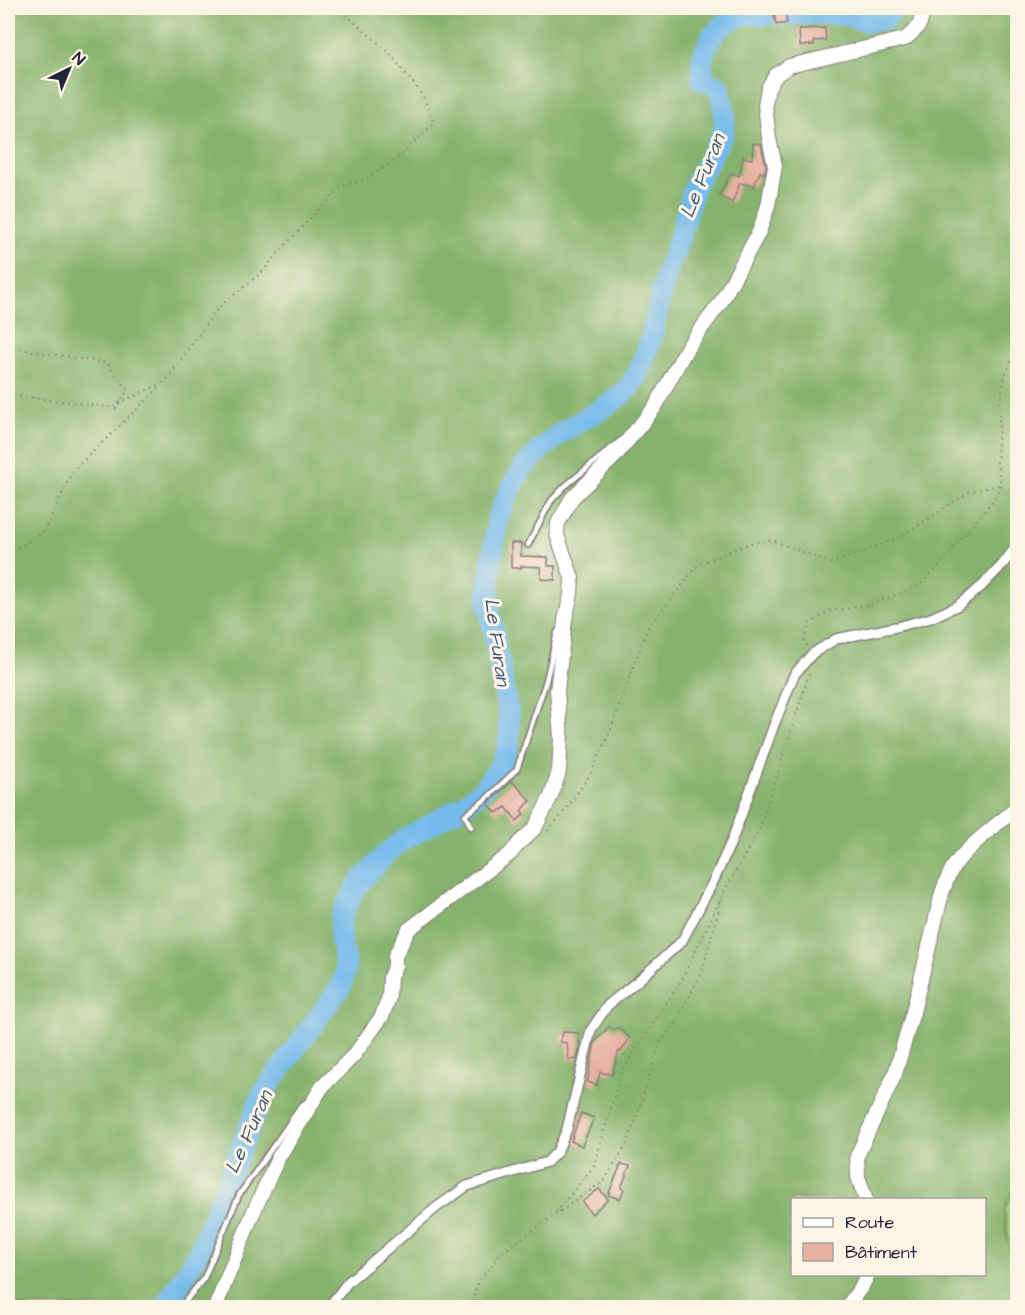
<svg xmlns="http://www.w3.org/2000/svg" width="1025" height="1315" font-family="'Architects Daughter',sans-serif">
<rect width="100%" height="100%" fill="#fcf5e5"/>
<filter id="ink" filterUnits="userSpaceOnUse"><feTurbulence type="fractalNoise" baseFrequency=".0167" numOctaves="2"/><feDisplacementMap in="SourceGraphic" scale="12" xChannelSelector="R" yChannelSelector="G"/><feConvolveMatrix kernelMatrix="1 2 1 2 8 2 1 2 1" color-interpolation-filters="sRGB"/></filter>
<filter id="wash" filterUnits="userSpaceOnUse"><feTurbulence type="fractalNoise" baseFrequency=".008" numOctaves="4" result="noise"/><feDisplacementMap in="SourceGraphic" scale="24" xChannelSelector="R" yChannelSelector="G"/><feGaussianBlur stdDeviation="1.35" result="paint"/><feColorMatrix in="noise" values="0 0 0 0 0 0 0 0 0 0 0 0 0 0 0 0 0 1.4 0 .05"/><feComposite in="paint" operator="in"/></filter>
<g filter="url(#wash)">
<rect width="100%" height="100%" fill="#efdcb9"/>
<!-- green -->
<path fill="#a7d07c" stroke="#64795c" stroke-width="1.5" d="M1017,1182V1297L1004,1210Z"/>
<!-- forest -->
<path fill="#85b26c" stroke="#546a54" stroke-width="1.5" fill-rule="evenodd" d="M8,8H1017L1018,1182L1004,1210L1017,1297V1307H8ZM792,1200H984V1274H792Z"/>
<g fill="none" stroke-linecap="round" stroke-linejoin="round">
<!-- river -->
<path stroke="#75baec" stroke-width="21" d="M165,1308L200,1250L263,1093L341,986L346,968L340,934L341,917L357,886L386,854L403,840L463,806L482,790L500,766L506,755L509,741V718L488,601L491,567L498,517L506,498L523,468L543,448L559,434L608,405L629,388L640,369L651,339L666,274L679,239L695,185L723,134L725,115L719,86L702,80V58L711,38L724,24L745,14L765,15L842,14L867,22L885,19L895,8"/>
</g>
<g id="blocks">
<!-- building -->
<g fill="#e7b1a2">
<path d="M785,12L787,23L776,25L774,14Z"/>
<path d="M825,28L826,40L814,41V45L800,46L799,29Z"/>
<path d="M753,143L761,144L766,166L765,174L760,172L754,186L740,183L732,203L719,195L731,173L739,176L743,157L752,159Z"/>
<path d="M511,543H521V556L548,557V566H555V580L541,579V567L521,566V568H511Z"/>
<path d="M512,781L531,801L521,811L524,814L517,821L506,807L496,813L488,803Z"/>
<path d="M609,1026L614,1030L618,1027L630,1038L621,1052L619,1051L612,1075L600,1072L597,1085L587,1082L595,1042Z"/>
<path d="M563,1032L579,1033V1043H581L577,1059L569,1060L567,1043L560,1042Z"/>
<path d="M581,1113L594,1118L582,1146L571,1141Z"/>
<path d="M621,1164L630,1166L621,1188L624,1189L620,1199L608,1195Z"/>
<path d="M599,1189L608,1199L592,1214L582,1202Z"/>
</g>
</g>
</g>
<g filter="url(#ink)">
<use href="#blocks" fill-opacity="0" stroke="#887f7a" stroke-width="1.5"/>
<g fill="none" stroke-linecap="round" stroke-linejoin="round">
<defs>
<g id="lane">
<path d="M528,545L551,501L564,487L620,441"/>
<path d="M471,827L465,815L486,799L517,769L546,681L557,633L559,630"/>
<path d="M180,1308L204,1278L239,1195L302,1105L309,1100"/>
</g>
<path id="street" d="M328,1308L348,1282L437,1207L467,1186L547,1162L557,1152L567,1129L591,1030L608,1005L640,979L682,941L714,880L732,840L774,725L794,675L812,654L836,639L896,627L931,618L957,606L982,586L1003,564L1018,544"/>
<g id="secondary">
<path d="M866,1200L858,1177L857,1156L895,1074L913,1012L942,893C946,882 949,872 956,863C970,844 999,823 1018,807"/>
<path d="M215,1308L253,1213L278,1158L322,1087L355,1054L382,1016L389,997L390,977L395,966V956L409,929L510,854L520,842L535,828L551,796L559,772L561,737L557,691L565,620L571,594L572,578L557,535L558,523L572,498L615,456L655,407L687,348L721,302L759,232L768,206L775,166L769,138L765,105L768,88L776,75L789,66L905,39C918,28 922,25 923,8"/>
<path d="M846,1308L862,1286L868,1274"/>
</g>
</defs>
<!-- lane casing -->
<use href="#lane" stroke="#887f7a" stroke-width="8"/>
<!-- street casing -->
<use href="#street" stroke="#887f7a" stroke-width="12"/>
<!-- secondary casing -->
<use href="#secondary" stroke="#887f7a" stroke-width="16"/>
<!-- path -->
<g stroke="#887f7a" stroke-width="2" stroke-dasharray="1.5 4.5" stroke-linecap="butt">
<path d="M8,347L107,363L128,390L116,408L8,395"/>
<path d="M119,403L165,382L217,309L262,272L289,241L342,186L369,178L399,157L434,123L423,96L389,52L338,8"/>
<path d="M8,555L44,531L73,471L162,385"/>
<path d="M807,646L804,641L809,624L830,611L864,606L899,594L921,584L944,561L955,545L992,502L1001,485L997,463L1000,402L1005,376L1018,346"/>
<path d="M548,831L568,807L591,773L608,737L647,629L699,564L751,543L772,540L831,563L857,554L900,537L971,491L1000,485"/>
<path d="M555,1215L604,1181L627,1144L639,1110L653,1062L661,1041L675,1024L702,972L723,895"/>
<path d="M472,1308L476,1285L501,1253L552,1217L594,1166L621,1072L681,981L725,890L760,828L809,674"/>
</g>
<!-- lane -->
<use href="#lane" stroke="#fff" stroke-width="4.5"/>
<!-- street -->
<use href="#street" stroke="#fff" stroke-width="9"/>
<!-- secondary -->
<use href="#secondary" stroke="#fff" stroke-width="14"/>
</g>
</g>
<g text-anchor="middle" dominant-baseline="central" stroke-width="6" stroke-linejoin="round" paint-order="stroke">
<!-- water labels -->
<g font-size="20" font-style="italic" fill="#3f5779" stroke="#fcf5e5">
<text transform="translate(703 176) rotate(-68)">Le Furan</text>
<text transform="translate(497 642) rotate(82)">Le Furan</text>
<text transform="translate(249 1132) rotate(-66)">Le Furan</text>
</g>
</g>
<!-- margin -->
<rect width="1025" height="1315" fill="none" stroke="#fcf5e5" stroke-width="30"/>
<!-- legend -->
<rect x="791" y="1198" width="195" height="78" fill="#fcf5e5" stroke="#a5a1a1" stroke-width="1.5"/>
<rect x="803" y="1218" width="30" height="9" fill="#ffffff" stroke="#a5a1a1" stroke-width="1.5"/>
<text x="845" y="1228" font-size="18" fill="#22223b">Route</text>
<rect x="803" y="1243" width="30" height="18" fill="#e7b1a2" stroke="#a5a1a1" stroke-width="1.5"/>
<text x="845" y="1258" font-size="18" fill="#22223b">Bâtiment</text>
<!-- north arrow -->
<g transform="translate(69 69) rotate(43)" stroke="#fcf5e5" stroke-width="4.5" paint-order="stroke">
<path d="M0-4.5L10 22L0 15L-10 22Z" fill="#22223b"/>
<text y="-9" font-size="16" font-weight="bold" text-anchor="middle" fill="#22223b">N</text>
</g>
</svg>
